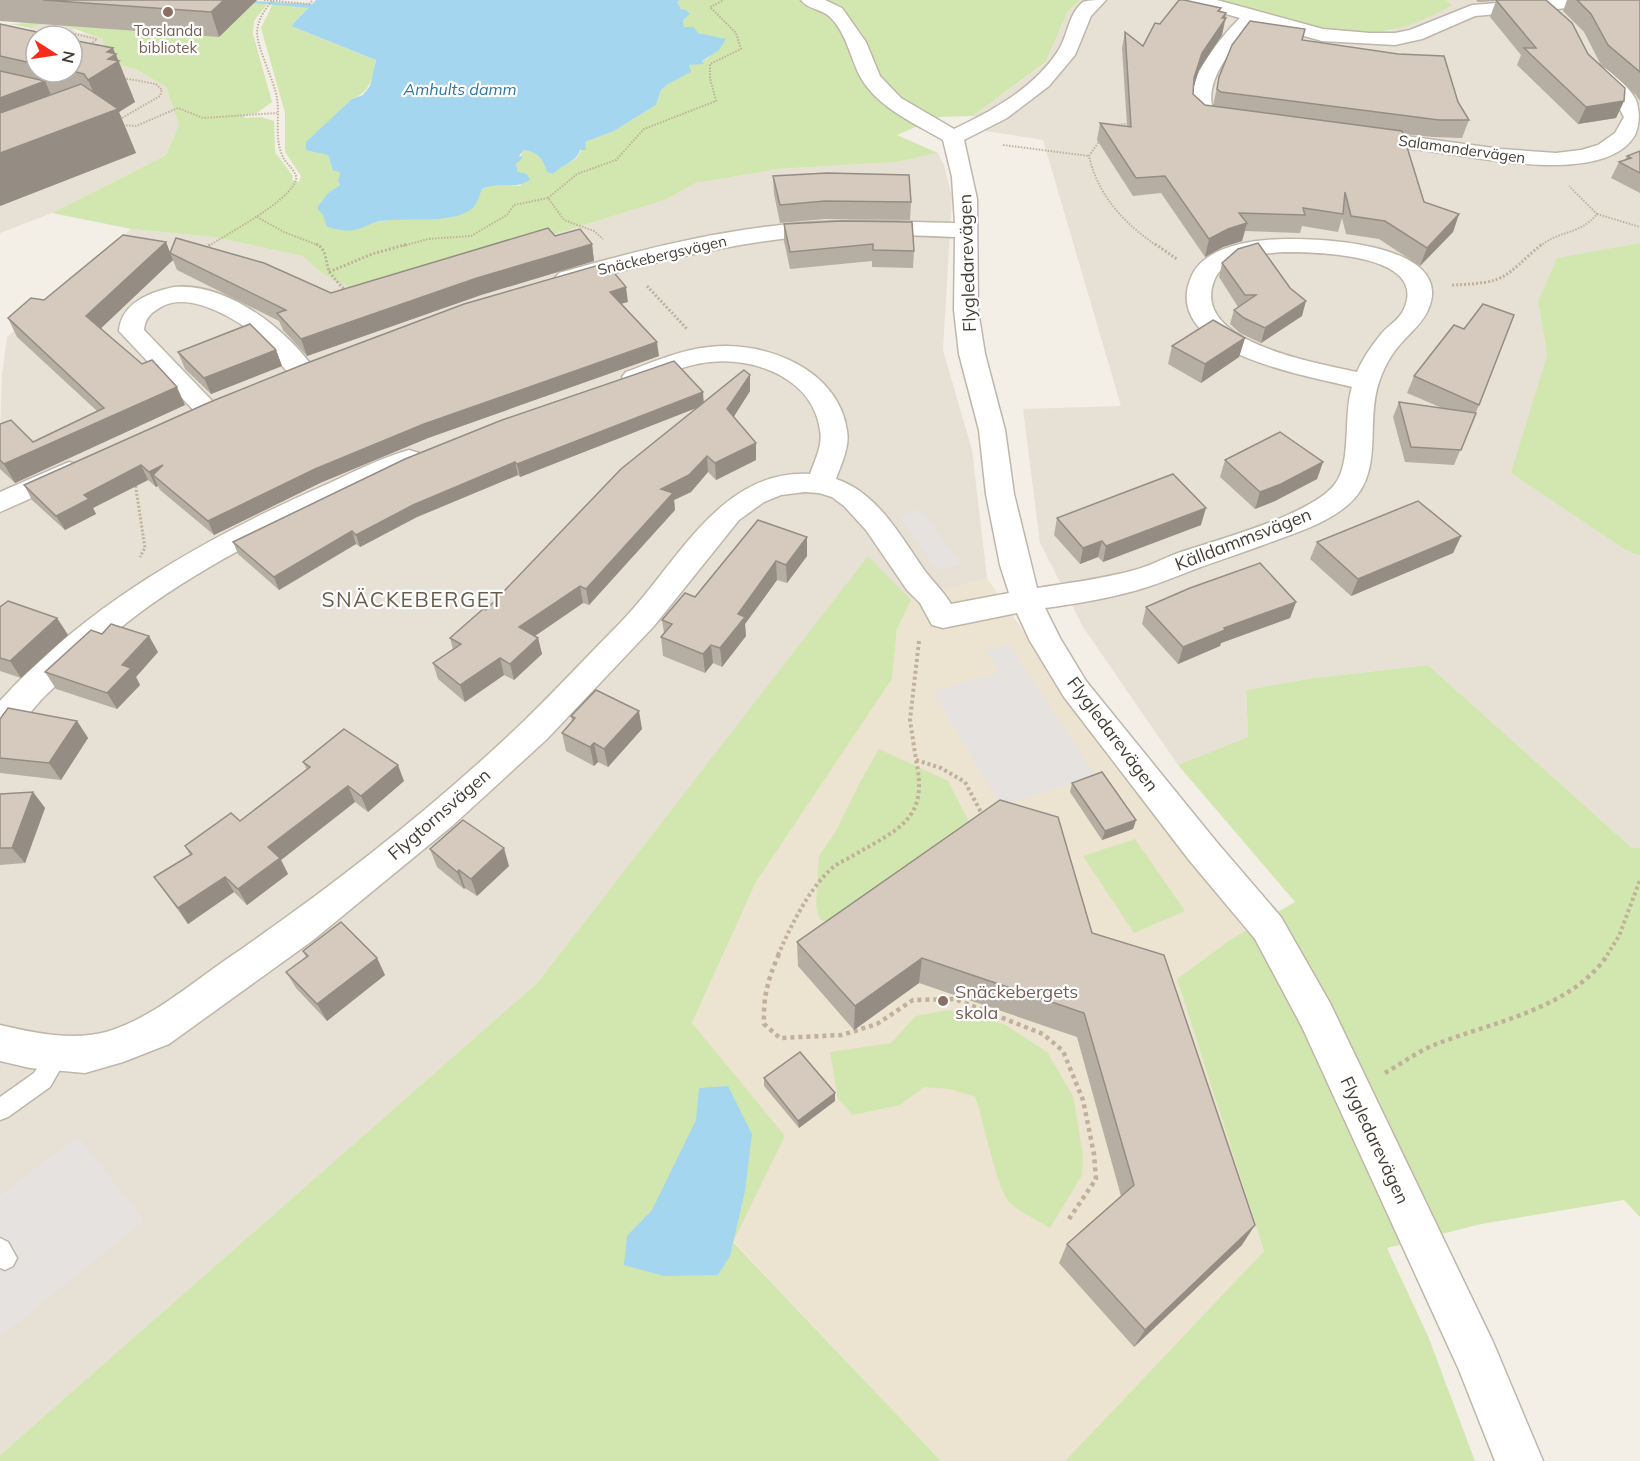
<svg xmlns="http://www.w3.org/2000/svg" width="1640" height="1461" font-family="Mulish,sans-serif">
<rect width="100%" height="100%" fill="#f3efe7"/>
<!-- residential -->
<g fill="#e7e0d5" fill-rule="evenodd">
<path d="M1080,0H1219L1247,10L1341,32L1389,31L1426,19L1453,4L1446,0H1640V243L1557,259L1538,301L1547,355L1512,473L1624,549L1640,556V848L1631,847L1428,665L1307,679L1246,690L1248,737L1178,765L1083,627L1040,543L1023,409L1121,406L1043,140L985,131L973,116L1046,63L1068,11Z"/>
<path d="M39,23L69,26L76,32L101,38L105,47L96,59L135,69L166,87L179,125L166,155L52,213L0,233V47ZM36,36H72V72H36Z"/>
<path d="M938,153L944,165L952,197L943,350L972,450L987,578L911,600L868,557L538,982L0,1455V433L2,374L7,337L131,229L214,237L302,256L323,274L340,280L413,278L665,200L696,183L778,169L897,162Z"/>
</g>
<!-- education -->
<path fill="#ece3d1" d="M987,578L1111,761L1246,932L1230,940L1177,979L1264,1251L1065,1461H941L733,1241L692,1023L756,882L892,679L897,629L911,600Z"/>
<!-- green -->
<g fill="#d2e7b0">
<path d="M680,0H1080L1068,11L1046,62L973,116L939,117L897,135L938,153L897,162L778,169L696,183L665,200L413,278L367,296L323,274L302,256L214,237L131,229L52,213L166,155L179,125L166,87L135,69L96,59L105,47L101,38C79,32 52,16 31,28L10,24L29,23L44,9L219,37L255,2L268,3L254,21L253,34L272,102L257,113L245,115L244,118L261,117L274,121L275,152L293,176L292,180L299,182L301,176L285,152V113L261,28L273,3L310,6L291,26L376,60C372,78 371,92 352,99L328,155L333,171L340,172L338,181L340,185L328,193L323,215L339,230H355L376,222L400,219L459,214L478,197L483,188L490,185L521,186L516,164L524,150C538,152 543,159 547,172L553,173C559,167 575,161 578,156C581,152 582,147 585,142L614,131L656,105L661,90L668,84L690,72L689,65L703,63L702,61L708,58L725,40L698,33L684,27L681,9L677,2Z"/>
<path d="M1219,0H1446L1453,5C1433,16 1412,26 1390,30C1342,39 1265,16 1219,0Z"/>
<path d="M1640,243V556L1624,549L1511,473L1547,355L1538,301L1557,258Z"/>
<path d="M868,556L911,600L897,629L892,679L756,882L692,1023L785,1136L733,1242L941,1461H0V1455L538,982Z"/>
<path d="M1428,665L1631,847L1640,848V1217L1624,1200L1481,1224L1387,1248L1428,1336L1475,1461H1065L1264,1251L1177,979L1230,940L1295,902L1178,765L1248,737L1246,690L1307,679Z"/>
<path d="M879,749L948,781L969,822L835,925L820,919L816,906L819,856L836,831L859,784Z"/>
<path d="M1135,839L1185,911L1134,933L1083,856Z"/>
<path d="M948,1010L1004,1024L1047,1052L1073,1096L1083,1155L1082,1175L1050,1228C1038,1220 1021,1213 1010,1203C996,1189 984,1120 975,1097L950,1089L924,1087L900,1105L853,1115L838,1099L830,1052L891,1043L916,1016Z"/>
</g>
<!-- parking -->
<g fill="#e5e2df">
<path d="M921,509L961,564L938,571L899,516Z"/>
<path d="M1009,644L1096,775L1001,806L933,692L999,672L985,651Z"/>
<path d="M78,1136L144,1221L0,1337V1195Z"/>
</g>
<!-- water -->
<g fill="#a4d6f0">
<path d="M316,0H680L677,2L681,9L686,10L690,14L683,20L684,27H694L698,33L726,39L719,50L702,61L704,64L689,65L691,72L668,84L661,90L656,105L614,131L585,142L586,150H580C577,162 561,165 553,174L547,172C543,159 538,152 524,150L519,156L523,157L516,164L518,172L527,174L530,180C515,190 499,182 483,188C478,196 478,206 469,211C444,225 404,216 376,222C369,224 362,229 354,230C345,232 336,229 327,227L323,215L317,208L328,193L340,185L338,181L340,172L333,171L328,155L306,150V142L352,99L363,95L370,86L376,60L291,26Z"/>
<path d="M728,1086L752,1134L745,1191L730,1256L718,1275L664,1276L624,1265L627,1236L652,1210L696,1120L699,1088Z"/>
</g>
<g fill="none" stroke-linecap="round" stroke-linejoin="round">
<!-- stream -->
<path fill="#a4d6f0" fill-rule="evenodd" d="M238,0L311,4L314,6L311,8L241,2Z"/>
<defs>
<g id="service">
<path d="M58,1044L66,1047L69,1054L50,1087L8,1117L0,1120V1097L34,1073L50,1047Z"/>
<path d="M0,1238L8,1242L17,1258L13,1266L5,1270L0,1268Z"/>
</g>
<g id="minor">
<path d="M801,0H825L842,8L866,42L880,76L901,98L954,129C992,111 1034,88 1058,51C1068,36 1068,14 1083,2C1089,0 1099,0 1106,0L1091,16L1075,55L1049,86L1007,118L964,140L977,199L978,310L985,354L1005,430L1014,494L1037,588C1069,583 1101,579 1131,571C1148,567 1162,559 1178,553C1216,540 1312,515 1335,484C1352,462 1343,415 1352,387C1305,375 1157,352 1192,275C1204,250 1241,242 1266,240C1304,236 1459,240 1428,310C1423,322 1413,330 1405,339C1391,353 1382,370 1377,389C1367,428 1383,474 1349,504C1325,525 1292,534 1263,545C1242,553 1220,560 1198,568C1177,576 1156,585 1134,591C1105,599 1075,604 1045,608L1060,638L1086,681L1215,840L1281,917L1330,1003L1493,1342L1543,1461H1495L1459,1370L1302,1027L1255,939L1189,860L1064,697L1030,641L1017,613L943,628L932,625L920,603L907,590L866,530L844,506L832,497L819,493L805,492L781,495L764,502L739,520L654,626L547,739L452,826L312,941L169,1044L123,1062L85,1073L30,1068L0,1061V1025C34,1033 72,1041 106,1032C150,1019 187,987 224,961C329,889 432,809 524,721C557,689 588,655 621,622C676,566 719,469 810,474C815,460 823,445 820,430C813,379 756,357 710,362C684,364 660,378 635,385L626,382L622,377L626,372C653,362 680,350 709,347C764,340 839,369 847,431C850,447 841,464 836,479C878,493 901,537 925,571C934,583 944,592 951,604L1009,593L1000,565L986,494L979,430L959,354L954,310L955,237C897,235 839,232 781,239C708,248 638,267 567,285L559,283L555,278L559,273C639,250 721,229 804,223C854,219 905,222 955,223L952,177L943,140C916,124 878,108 861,78C850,58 847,33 829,16C821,9 807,9 801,0ZM1283,252C1314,252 1429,253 1404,309C1400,319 1389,325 1382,333C1372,345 1363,358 1357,372C1319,363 1190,343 1214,281C1223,256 1260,254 1283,252Z"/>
<path d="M1188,0H1217L1323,29L1370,33H1395L1410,30L1472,5L1538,0H1612L1609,4L1603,5L1475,16L1422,39L1395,45L1322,41L1257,23C1237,42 1203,79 1213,109L1220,113L1242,117L1245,121L1242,125C1231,128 1221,126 1210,123C1159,109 1222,35 1240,18L1191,4Z"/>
<path d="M1592,62C1607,66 1629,86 1636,100C1640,112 1640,123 1635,135C1607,184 1488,160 1443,153C1416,149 1388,146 1361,142L1354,140L1351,136L1354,132L1361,130L1501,149L1556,153L1581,150L1598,145L1615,133L1624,117L1614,98L1582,68L1585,64Z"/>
<path d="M174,287C227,282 286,329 315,370L311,375C305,377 299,379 293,376C283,370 271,350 262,341C242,321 191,291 163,306C152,312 145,317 144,330L219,408L215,414L206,416L197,414L119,331C121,303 150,292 174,287Z"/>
<path d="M409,450L419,453L423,459L419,465C322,508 223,551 138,614C105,639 75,667 46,695C31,709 19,732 0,738V701C86,606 200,541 316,489C346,476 377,459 409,450Z"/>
<path d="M69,462L79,465L83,471L79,477L0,512V492Z"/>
</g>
</defs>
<!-- service casing -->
<use href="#service" stroke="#bfb6aa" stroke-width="3"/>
<!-- minor casing -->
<use href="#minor" stroke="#bfb6aa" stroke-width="3"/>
<!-- path-far3 -->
<g stroke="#c1b19b" stroke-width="2" stroke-dasharray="1.5 1.5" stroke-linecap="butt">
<path d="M264,0L309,4L313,0"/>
<path d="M66,32L97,39L88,46"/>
<path d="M117,121L160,96L162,90L156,84L123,78"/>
<path d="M120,125L136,126L178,108L203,118L277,113"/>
<path d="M1112,126L1131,123"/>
<path d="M1100,140L1089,156C1098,196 1124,223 1157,246"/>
<path d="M1003,145L1089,156"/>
<path d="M548,198L577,174L616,160L644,129L716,101L710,78V64L741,49L736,33L710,7L724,0"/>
<path d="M1597,214L1640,227"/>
<path d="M257,217L284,232L320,246"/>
<path d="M209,246C228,233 289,202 296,180C298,172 286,164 283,157C274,139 280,117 277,98C274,80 257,48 257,32C258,19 265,9 273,0"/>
<path d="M403,246L428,239L471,236L507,215L514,205L548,198L564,220L594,231L603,239"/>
<path d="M1540,246C1560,230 1580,235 1597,214L1569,186"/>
</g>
<!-- path-far2 -->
<g stroke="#c1b19b" stroke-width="3" stroke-dasharray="2 2" stroke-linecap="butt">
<path d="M316,244C329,250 324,265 331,274C336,281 342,287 348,293"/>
<path d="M1155,244L1177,259"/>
<path d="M205,248L211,244"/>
<path d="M329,272L372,254L408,244"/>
<path d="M1452,285C1508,283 1502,278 1542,244"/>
<path d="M647,286L687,329"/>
<path d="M135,482L145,548L140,557"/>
</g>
<!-- path-far1 -->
<g stroke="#c1b19b" stroke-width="4" stroke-dasharray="3 3" stroke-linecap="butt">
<path d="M919,641L910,720L916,760L941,768L965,782L984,818"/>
<path d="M778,955C791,926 807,892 830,870C837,863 846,860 854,855C899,829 929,819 916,760"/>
<path d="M1607,955L1619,936L1640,880"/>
</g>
<!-- path -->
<g stroke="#c1b19b" stroke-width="4.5" stroke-dasharray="4 4" stroke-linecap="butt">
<path d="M779,954C768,979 763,996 764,1024L780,1038L842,1035L877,1024L913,1000L955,999L1043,1034L1063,1051L1083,1100L1094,1154L1096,1179L1069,1219"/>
<path d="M1385,1073C1401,1064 1417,1052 1434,1045C1489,1023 1573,1009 1608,954"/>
</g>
<!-- service -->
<use href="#service" fill="#fff" fill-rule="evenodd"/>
<!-- minor -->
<use href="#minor" fill="#fff" fill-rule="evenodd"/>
</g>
<!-- wall -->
<g fill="#b7aea3">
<path d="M0,0H257L219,37L0,21Z"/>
<path d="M1476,0H1546L1624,101L1616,118L1578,124L1517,65L1521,55L1490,17L1496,1L1478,2Z"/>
<path d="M1567,0H1640V101L1636,95L1600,63L1584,32L1563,11Z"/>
<path d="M1221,8L1220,11L1226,18L1222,35L1199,70L1194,86L1193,94L1205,105L1213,106L1219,77L1302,40L1458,102L1469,120L1462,138L1433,137L1403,134L1424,202L1459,214L1453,232L1420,266L1379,239L1346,234L1342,218L1338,232L1302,226L1300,233L1245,231L1242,241L1223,247L1205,257L1161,193L1133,196L1097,140L1100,123L1127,126L1122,48L1125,32L1143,46L1160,24Z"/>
<path d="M0,24L36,36V72H72V40L116,54L135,102L119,112L136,153L0,206Z"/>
<path d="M1640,151V193L1611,178L1619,162L1625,160L1627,156Z"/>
<path d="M773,176L911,202L910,220L825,219L780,223L774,194Z"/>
<path d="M784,224L914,251L913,268L872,267V261L790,269L784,241Z"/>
<path d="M555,236L592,244L594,261L481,295L307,356L283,330L279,321L177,270L173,260L101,328L185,405L15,483L0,469V424L33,442L97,411L17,337L8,318L44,300L166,242L170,253L331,293Z"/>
<path d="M1222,263L1302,316L1261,343L1240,333L1230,324L1234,310L1238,307L1219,277Z"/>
<path d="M628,302L621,303L659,356L428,438L320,483L214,535L160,490L158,486L156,487L148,480L93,508L96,514L65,530L32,500L24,485L210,402Z"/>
<path d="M1245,338L1239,357L1201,383L1168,364L1172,346Z"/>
<path d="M276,350L282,366L211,394L185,369L178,352Z"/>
<path d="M750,375V391L733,417L756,460L716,480L708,472L691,492L674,500L675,510L589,605L583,603L535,636L538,638L542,654L514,680L504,675L465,702L438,679L433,663L453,649L450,638L486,610L696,408L520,477L518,475L417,517L360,547L356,544L279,590L238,554L233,542L703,402Z"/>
<path d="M1414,376L1479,405L1454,465L1405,462L1393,417L1399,402L1442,408L1407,393Z"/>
<path d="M1225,460L1323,462L1317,479L1275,501L1255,509L1220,477Z"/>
<path d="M1057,518L1201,525L1103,562L1098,557L1080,564L1054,535Z"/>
<path d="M758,520L807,556L787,583L777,580L745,624L746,636L722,667L713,663L705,673L663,656L661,637L664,633L662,620L695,597Z"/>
<path d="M1461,536L1453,553L1351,596L1310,559L1317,542Z"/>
<path d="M1296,602L1290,618L1221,643L1220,646L1178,664L1142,624L1146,607Z"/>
<path d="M0,607L57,618L68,635L21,678L0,671Z"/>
<path d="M158,652L136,677L140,685L117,709L56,689L45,672Z"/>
<path d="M571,716L642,729L608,767L598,762L594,766L566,751L562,733L572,722Z"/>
<path d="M0,719L77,721L88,738L61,780L0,773Z"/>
<path d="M303,762L404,781L368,812L355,802L281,860L288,874L247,905L234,892L188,924L154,877L190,855L185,846L240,821L307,770Z"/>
<path d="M1072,783L1136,820L1133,829L1102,840L1070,792Z"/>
<path d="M33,792L45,808L25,863L0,865V794Z"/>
<path d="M430,849L509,866L477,896L465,888L464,889L437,867Z"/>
<path d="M1092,933L1242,1245L1134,1347L1059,1263L1067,1244L1121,1196L1077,1037L919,983L854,1030L798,966L797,942Z"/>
<path d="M303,951L377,958L385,975L327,1021L296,988L286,972L306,957Z"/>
<path d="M764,1078L835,1093V1101L799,1128L764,1086Z"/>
</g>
<!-- shaded-wall -->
<g fill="#958d84">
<path d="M224,0H257L219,37L211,12Z"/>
<path d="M1226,13L1222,35L1199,70L1191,95L1194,78L1202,53L1222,18Z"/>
<path d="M113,48L135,102L119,112L136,153L0,206V153L103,115L88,80L107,52Z"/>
<path d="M45,81L63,123L0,147V98Z"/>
<path d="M1624,101L1616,118L1578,124L1586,107Z"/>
<path d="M1459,214L1453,232L1420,266L1427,248Z"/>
<path d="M1247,223L1242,241L1223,247L1205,257L1209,239L1228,229Z"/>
<path d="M166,242L173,260L95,334L86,316Z"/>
<path d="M592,244L594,261L481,295L307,356L301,339L477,278Z"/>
<path d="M626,287L628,302L612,306L610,292Z"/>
<path d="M1306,301L1302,316L1261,343L1265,328Z"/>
<path d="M1245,338L1239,357L1201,383L1205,364Z"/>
<path d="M657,342L659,356L428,438L320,483L214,535L208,521L315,469L424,424Z"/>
<path d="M276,350L282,366L211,394L204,378Z"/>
<path d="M750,375V391L728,426L727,409Z"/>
<path d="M177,387L185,405L15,483L4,464Z"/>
<path d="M703,392L704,405L520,477L517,464Z"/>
<path d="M756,443V460L716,480L715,463Z"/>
<path d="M707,456L708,472L691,492L674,500L675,510L589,605L586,589L661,489Z"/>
<path d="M515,462L518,475L417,517L360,547L356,535L413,505Z"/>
<path d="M1323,462L1317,479L1275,501L1255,509L1260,492Z"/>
<path d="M141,465L148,480L93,508L96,514L65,530L56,516L84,495Z"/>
<path d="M163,465L153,475L158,486L156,487L149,472Z"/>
<path d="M1206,508L1201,525L1103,562L1106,546Z"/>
<path d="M352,531L356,544L279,590L274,577Z"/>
<path d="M1461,536L1453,553L1351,596L1358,579Z"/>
<path d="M807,537V556L787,583L786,565Z"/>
<path d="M1102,541L1098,557L1080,564L1083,548Z"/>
<path d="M776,561L777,580L745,624L746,636L722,667L720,648L738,614Z"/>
<path d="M580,586L583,603L523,644L519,627Z"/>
<path d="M1296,602L1290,618L1221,643L1220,646L1178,664L1183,647L1224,628Z"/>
<path d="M57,618L68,635L21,678L10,661Z"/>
<path d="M149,636L158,652L136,677L140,685L117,709L107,693L122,665Z"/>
<path d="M538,638L542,654L514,680L510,664Z"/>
<path d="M711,645L713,663L705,673L703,654Z"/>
<path d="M500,658L504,675L465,702L460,685Z"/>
<path d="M639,711L642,729L608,767L604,749Z"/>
<path d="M77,721L88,738L61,780L49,763Z"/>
<path d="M594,743L598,762L594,766L590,747Z"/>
<path d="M398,765L404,781L368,812L361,796Z"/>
<path d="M348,786L355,802L281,860L288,874L247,905L238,889L268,847Z"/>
<path d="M33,792L45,808L25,863L12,848Z"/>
<path d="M1136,820L1133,829L1102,840L1105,831Z"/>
<path d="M504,848L509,866L477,896L471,879Z"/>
<path d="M459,870L465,888L464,889L457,872Z"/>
<path d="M225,877L234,892L188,924L178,908Z"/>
<path d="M377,958L385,975L327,1021L317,1004Z"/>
<path d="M922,958L919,983L854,1030L855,1006Z"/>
<path d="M835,1093V1101L799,1128L798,1121Z"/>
<path d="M1255,1225L1242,1245L1134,1347L1145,1330Z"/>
</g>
<!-- building -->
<g fill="#d5cabd" stroke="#958d84" stroke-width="1.5">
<path d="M43,0H224L211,12Z"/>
<path d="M1179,0H1184L1221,8L1218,11L1226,13L1222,18H1226L1202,53L1194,78L1193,94L1205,105L1402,131L1424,202L1459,214L1427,248L1385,221L1351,216L1345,192L1343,214L1303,208L1305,215L1239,213L1247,223L1228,229L1209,239L1165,176L1136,178L1100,123L1131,127L1125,32L1143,46L1155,23L1160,24Z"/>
<path d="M1496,0H1546L1572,23L1588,54L1625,88L1624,101L1586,107L1524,48H1536Z"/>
<path d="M1577,0H1640V72L1608,45L1591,14Z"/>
<path d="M1250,21L1305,29L1302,40L1398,54L1444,56L1458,102L1469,120H1439L1221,92L1217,89L1219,77L1232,45Z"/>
<path d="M0,24L55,36H36V64L0,56Z"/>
<path d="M72,40L113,48L107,52L116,54L108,59L119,61L88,80L84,74L72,71Z"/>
<path d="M0,71L45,81L0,98Z"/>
<path d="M81,84L118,109L0,153V113Z"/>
<path d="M1640,151V173L1619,162L1631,158L1627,156Z"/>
<path d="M827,173L909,175L911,202L825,201L780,205L773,176Z"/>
<path d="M842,221L912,222L914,251L873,250V244L790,252L784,224Z"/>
<path d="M548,228L555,236L580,229L592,244L477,278L301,339L277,313L286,310L170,253L176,238L264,263L331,293Z"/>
<path d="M123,235L166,242L86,316L142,364L152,360L177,387L4,464L0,460V424L11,420L33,442L104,408L8,318L31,298L44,300Z"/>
<path d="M1258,243L1290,288L1306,301L1265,328L1244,318L1234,310L1256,295H1245L1222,263L1238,249Z"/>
<path d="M606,263L626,287L610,292L657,342L424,424L315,469L208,521L153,475L163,465L149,472L141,465L84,495L89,499L56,516L24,485L210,402L307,363L464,304Z"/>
<path d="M1483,304L1514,315L1479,405L1414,376L1454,325L1464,329Z"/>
<path d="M1213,320L1245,338L1205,364L1172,346Z"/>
<path d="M250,324L276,350L204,378L178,352Z"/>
<path d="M674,361L703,392L517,464L515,462L413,505L356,535L352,531L274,577L233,542L405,459L502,420Z"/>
<path d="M744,370L750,375L727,409L756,443L715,463L707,456L689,475L661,489L673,493L586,589L580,586L519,627L538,638L510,664L500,658L460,685L433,663L461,644L450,638L483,609L486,610L621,469Z"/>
<path d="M1399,402L1476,413L1461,450L1411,447Z"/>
<path d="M1280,432L1323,462L1281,484L1260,492L1225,460Z"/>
<path d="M1173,474L1206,508L1106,546L1102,541L1083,548L1057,518Z"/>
<path d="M1418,501L1461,536L1358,579L1317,542Z"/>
<path d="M758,520L807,537L786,565L776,561L738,614L745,617L720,648L711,645L703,654L661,637L672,624L662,620L685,593L695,597Z"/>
<path d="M1260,563L1296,602L1224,628L1225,630L1183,647L1146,607L1190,588Z"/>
<path d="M8,601L57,618L10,661L0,658V607Z"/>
<path d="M111,624L149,636L122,665L131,668L107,693L45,672L91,630L102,634Z"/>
<path d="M596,690L639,711L604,749L594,743L590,747L562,733L575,718L571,716Z"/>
<path d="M8,708L77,721L49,763L0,758V719Z"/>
<path d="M344,729L398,765L361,796L348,786L268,847L280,858L238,889L225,877L178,908L154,877L192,854L185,846L231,813L240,821L310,767L303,762Z"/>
<path d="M1102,772L1136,820L1105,831L1072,783Z"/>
<path d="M33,792L12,848H0V794Z"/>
<path d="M1000,800L1058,817L1092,933L1164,955L1255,1225L1145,1330L1067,1244L1134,1185L1084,1013L922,958L855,1006L797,942Z"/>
<path d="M463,820L504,848L471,879L459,870L457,872L430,849Z"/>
<path d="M341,922L377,958L317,1004L286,972L308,956L303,951Z"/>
<path d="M800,1052L835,1093L798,1121L764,1078Z"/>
</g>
<!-- markers -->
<g fill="#8d6e63" stroke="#fff" stroke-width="2">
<circle cx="168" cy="12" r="6"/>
<circle cx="943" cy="1001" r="6"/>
</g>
<g text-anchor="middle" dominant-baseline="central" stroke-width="4.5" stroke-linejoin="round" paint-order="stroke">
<!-- far-education labels -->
<g font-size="15" fill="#785e54" stroke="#fff">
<text x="168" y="30">Torslanda<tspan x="168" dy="17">bibliotek</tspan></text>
</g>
<!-- far-street labels -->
<g font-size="15" fill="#463f36" stroke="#fff">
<text transform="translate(1462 149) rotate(8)">Salamandervägen</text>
<text transform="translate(662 255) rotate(-13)">Snäckebergsvägen</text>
</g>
<!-- far-water labels -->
<g font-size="16" font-style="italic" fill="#2d78a2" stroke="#fff">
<text x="460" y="89">Amhults damm</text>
</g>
<!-- street labels -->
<g font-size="18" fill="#463f36" stroke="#fff">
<text transform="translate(967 263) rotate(-92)">Flygledarevägen</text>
<text transform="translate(1243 539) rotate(-21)">Källdammsvägen</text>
<text transform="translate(1113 734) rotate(53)">Flygledarevägen</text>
<text transform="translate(439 814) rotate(-41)">Flygtornsvägen</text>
<text transform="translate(1375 1140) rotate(65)">Flygledarevägen</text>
</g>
<!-- education labels -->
<g font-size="18" fill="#785e54" stroke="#fff" text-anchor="start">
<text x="955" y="991">Snäckebergets<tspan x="955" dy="21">skola</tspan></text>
</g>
<!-- quarter labels -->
<g font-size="21" letter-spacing="1.5" fill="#695c4d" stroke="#fff">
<text x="413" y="599">SNÄCKEBERGET</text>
</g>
</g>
<!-- north arrow -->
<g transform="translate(54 54) rotate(102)"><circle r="28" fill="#ffffff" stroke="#b5b2af" stroke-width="1.5"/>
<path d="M0-4.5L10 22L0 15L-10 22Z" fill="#f82b19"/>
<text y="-9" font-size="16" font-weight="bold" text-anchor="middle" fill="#463f36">N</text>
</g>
</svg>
